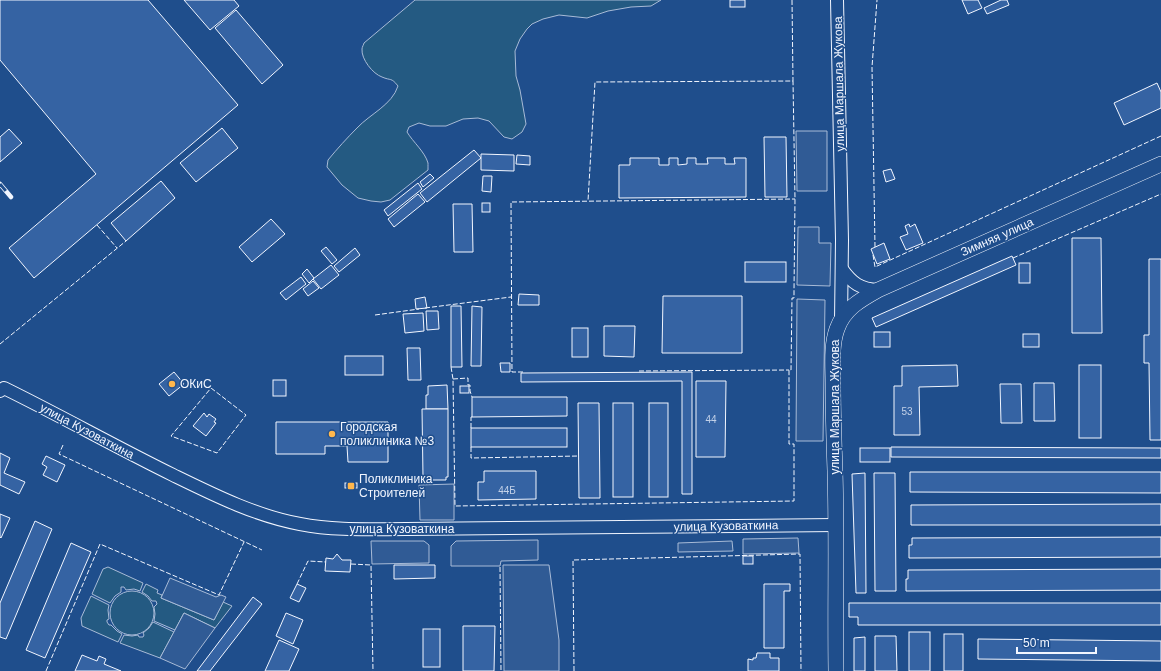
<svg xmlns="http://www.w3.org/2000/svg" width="1161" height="671" font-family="Arial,sans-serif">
<rect width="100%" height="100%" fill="#1f4e8c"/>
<!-- green -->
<g fill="#245a82" stroke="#a8bbd7">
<path d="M415,0H661L651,6L631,7L608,11L587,18L559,15L543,19L532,24L527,29L520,39L515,51L516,76L520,90L526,124L522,132L512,139L504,137L489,121L478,118L463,119L446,126H430L419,123L409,127L407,132C413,142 425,152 428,163C428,165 428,167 428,170L390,200L381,202L371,201L358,198L342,185L327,167L328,160C337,149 347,138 357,128C370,114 392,105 398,86C391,77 391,81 382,77C373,74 361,59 362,49C362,47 364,44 364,43Z"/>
<path d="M108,567L143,583L140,591L134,589L126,590L124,587H121V592L115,596L110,603L92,594L103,569Z"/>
<path d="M146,584L158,590L157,593L162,595L161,598L214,620L223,602L232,606L215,628L184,613L175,630L154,621L155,614L154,607L157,604L156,601H152L148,596L142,592Z"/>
<circle cx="132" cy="613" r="22"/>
<path d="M91,596L109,605L108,610L109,619L107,620V622L109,625H111L117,631L122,634L118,642L82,626L81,618Z"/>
<path d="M153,622L174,632L160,658L120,643L124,635L132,636L138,635L139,637H143L144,635L143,633L149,628Z"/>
</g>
<!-- parking -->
<g fill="#305b95" stroke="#a8bbd7">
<path d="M796,131H827V191H797Z"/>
<path d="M798,227H819V243H831L830,286L797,285Z"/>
<path d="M797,299L825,300L823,441H796Z"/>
<path d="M454,484V520H420L419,485Z"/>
<path d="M798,538L799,553L743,554V539Z"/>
<path d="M538,540V560L501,561L500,566H451V546L456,541Z"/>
<path d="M371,541H424L429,545V563L372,564Z"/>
<path d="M732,541L733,551L678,552V543Z"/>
<path d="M503,565H549L559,640V671H504Z"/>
<path d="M170,578L216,597L221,595L226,597L214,620L161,598Z"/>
<path d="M184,613L215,628L185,669L160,658Z"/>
</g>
<!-- building -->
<g fill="#3563a3" stroke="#f2f6ff">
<path d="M0,0H148L238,105L34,278L9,248L96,174L0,60Z"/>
<path d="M184,0H234L239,6L210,30Z"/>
<rect x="730" y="0" width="15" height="7"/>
<path d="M962,0H978L982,8L968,14Z"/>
<path d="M1001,0H1007L1009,5L987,14L984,8Z"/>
<path d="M236,10L283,65L262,84L215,28Z"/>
<path d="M1157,83L1161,92V108L1124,125L1114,103Z"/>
<path d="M222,128L238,148L196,182L180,163Z"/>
<path d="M9,129L22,143L0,162V137Z"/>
<path d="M764,137H786L787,197H765Z"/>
<path d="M474,150L481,158L427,202L420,193Z"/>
<path d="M481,154L514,155V171L481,170Z"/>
<path d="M517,155L530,156V165L516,164Z"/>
<path d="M630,158H659V165H669V158H678V165L687,164V158H696V164H708L707,158H725V164H735L734,158H746V197L619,198V165H630Z"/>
<path d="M891,169L895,179L886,182L883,171Z"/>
<path d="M430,174L434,178L423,187L420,182Z"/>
<path d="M483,176H492L491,192L482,191Z"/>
<path d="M161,181L175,198L126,241L111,223Z"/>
<path d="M418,183L422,189L388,216L384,210Z"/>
<path d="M418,194L425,202L394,227L388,219Z"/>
<rect x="482" y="203" width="8" height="9"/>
<path d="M453,204H472L473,252H454Z"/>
<path d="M271,219L285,234L252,262L239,247Z"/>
<path d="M909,224L910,227L915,224L923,243L906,250L900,237L908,234L905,226Z"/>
<path d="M1072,238H1101L1102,333H1072Z"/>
<path d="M884,243L890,259L877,264L871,249Z"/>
<path d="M326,247L337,260L332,264L321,251Z"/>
<path d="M355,248L360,255L339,272L334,266Z"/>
<path d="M1012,256L1016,265L876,327L872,318Z"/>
<path d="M1149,259H1161V440H1150L1149,363H1144V335H1149Z"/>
<rect x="745" y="262" width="41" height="20"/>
<rect x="1019" y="263" width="11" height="20"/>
<path d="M331,265L339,275L321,289L313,279Z"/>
<path d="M307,269L314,278L309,283L302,274Z"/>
<path d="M301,277L306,284L286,300L280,293Z"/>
<path d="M313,281L319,288L308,296L303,289Z"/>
<path d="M519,294L539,295V305H518Z"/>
<path d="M663,296H742V353H662Z"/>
<path d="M425,297L427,308L416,309L415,299Z"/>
<path d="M451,306H461L462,367H451Z"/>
<path d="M472,306L482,307L481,366H471Z"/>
<path d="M426,311H438L439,329L427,330Z"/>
<path d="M423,313L424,331L405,333L403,314Z"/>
<path d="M604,326H635L634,357L604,356Z"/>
<rect x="572" y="328" width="16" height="29"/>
<rect x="874" y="332" width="16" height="15"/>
<rect x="1023" y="334" width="16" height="13"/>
<path d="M407,348H420L421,380H408Z"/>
<rect x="345" y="356" width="38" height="19"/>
<path d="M500,363H510V372H501Z"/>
<path d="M957,365L958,386L919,387L920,435H894V386H902V366Z"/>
<rect x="1079" y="365" width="22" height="73"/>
<path d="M174,372L184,384L169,396L159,384Z"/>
<path d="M692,372V494H682V381L521,382V373Z"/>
<rect x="273" y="380" width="13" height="16"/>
<path d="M696,381H726L725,457H696Z"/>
<path d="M1034,383H1054L1055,421H1034Z"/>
<path d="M1000,384H1021L1022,423H1001Z"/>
<path d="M447,385L448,409H426V395H428V386Z"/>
<rect x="460" y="386" width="9" height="7"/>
<path d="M472,397H567V416L472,417Z"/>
<path d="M578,403H599L600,498H579Z"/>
<rect x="613" y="403" width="20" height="94"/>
<rect x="649" y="403" width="19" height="94"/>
<path d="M422,409H448V477H446V480H429V477H423Z"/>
<path d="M204,413L207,417L209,414L216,419L214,422L216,423L206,436L193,426Z"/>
<path d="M276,422H388V462H348L347,446H325V454H276Z"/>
<rect x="471" y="428" width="96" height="19"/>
<path d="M891,447L1161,448V458L891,457Z"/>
<rect x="860" y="448" width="30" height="14"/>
<path d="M0,453L10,458L4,473L25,482L19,494L0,485Z"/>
<path d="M46,456L65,465L57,482L43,475L47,467L42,464Z"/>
<path d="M484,471H536V499L478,500V482H484Z"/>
<path d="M910,472H1161V493L910,492Z"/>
<path d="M865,473L866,593H856L852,474Z"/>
<path d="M874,473H895L896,591H875Z"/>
<rect x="345" y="483" width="12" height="5"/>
<path d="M1161,504V525H911V505Z"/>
<path d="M0,514L10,518L1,538L0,537Z"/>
<path d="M35,521L52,529L6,639L0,637V603Z"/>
<path d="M1161,537V557L909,558V545H912V538Z"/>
<path d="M71,543L91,552L45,658L26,650Z"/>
<path d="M337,554L342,560H351L350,572L325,571L326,558L333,559Z"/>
<rect x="743" y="556" width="10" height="8"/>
<path d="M394,565H435V578L394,579Z"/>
<path d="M1161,569V590L906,591V579H908V570Z"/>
<path d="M297,584L306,588L299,602L290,598Z"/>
<path d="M764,584H790V591H784V648H764Z"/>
<path d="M253,597L262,604L210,671H197Z"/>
<path d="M849,603H1161V625H858V617H849Z"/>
<path d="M286,613L303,620L293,644L276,636Z"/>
<path d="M463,626H495L494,671H463Z"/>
<rect x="423" y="629" width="17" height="38"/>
<rect x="909" y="632" width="21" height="39"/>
<rect x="944" y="634" width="19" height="37"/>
<path d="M875,636H896L897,671H875Z"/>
<path d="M865,637V671H854V638Z"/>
<path d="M978,639L1161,641V661L978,659Z"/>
<path d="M279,640L299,649L289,671H265Z"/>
<path d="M757,653H770V658H779V671H748V659L753,660V658H756Z"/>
<path d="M82,655L97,661L99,656L106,659L104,664L121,671H75Z"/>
</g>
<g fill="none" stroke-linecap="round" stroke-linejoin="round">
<defs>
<g id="minor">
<path d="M837,0L842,240L841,321"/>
<path d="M842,269C852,283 860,289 878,290"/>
<path d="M0,391L4,388C61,416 116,447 173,475C214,495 256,516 300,524C335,531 371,529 406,529L836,525"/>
</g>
<path id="major" d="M836,671C835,604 837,538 835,471C834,442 833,412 833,383C833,365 831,346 837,329C844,309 860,300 878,290L1161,164"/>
</defs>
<!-- minor casing -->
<use href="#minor" stroke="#f2f6ff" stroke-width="14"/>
<!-- major casing -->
<use href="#major" stroke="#f2f6ff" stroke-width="16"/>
<!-- minor -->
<use href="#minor" stroke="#1f4e8c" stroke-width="12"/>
<!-- major -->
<use href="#major" stroke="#1f4e8c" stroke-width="15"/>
<defs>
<path id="rail" d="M0,184L11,197"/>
</defs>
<!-- rail casing -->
<use href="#rail" stroke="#f2f6ff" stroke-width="4.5"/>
<!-- rail -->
<use href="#rail" stroke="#1f4e8c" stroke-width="3" stroke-dasharray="9" stroke-linecap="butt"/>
<!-- fence -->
<g stroke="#f2f6ff" stroke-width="1" stroke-dasharray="5 2" stroke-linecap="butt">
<path d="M792,0L793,81"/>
<path d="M97,225L117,248"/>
<path d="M875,247L872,67L877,0"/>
<path d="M873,255L875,267L1161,136"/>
<path d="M1013,258L1161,194"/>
<path d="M425,308L511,297"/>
<path d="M375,315L419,309"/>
<path d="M0,344L126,241"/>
<path d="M451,367L453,379L455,506L794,501V444H789V370H791L792,298H794V291L795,199L793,81L595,82L588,201"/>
<path d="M639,371L789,370"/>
<path d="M523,372H512L511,202L795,199"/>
<path d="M453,379L468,378V385H470V391L472,397"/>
<path d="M211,388L246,415L217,453L171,436Z"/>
<path d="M471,428V417H472"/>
<path d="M63,445L59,454L262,550"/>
<path d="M471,447V458L579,456"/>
<path d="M351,564L371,565L373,671"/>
<path d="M500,567L501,671"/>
<path d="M297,584L308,561L326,562"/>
<path d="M46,671L100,544L219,595L244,542"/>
<path d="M574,671L573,560L800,554L801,671"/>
</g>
</g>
<!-- markers -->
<g fill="#ffb74d" stroke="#1f4e8c" stroke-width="1.5">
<circle cx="172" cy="384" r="4"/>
<circle cx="332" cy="434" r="4"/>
<rect x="347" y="482" width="8" height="8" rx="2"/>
</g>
<g text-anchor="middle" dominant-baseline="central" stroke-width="3" stroke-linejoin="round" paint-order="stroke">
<!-- number labels -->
<g font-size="10" fill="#c3d1e8">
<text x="907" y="411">53</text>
<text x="711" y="419">44</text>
<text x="507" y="490">44Б</text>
</g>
<!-- street labels -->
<g font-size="12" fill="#f2f6ff" stroke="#1f4e8c">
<text transform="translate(839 84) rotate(-91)">улица Маршала Жукова</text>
<text transform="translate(997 237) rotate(-24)">Зимняя улица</text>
<text transform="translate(835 407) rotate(-90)">улица Маршала Жукова</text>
<text transform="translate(87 431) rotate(28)">улица Кузоваткина</text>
<text transform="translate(726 526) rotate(-1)">улица Кузоваткина</text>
<text x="402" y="529">улица Кузоваткина</text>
</g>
<!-- poi labels -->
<g font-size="12" fill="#f2f6ff" stroke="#1f4e8c" text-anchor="start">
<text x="180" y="384">ОКиС</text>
<text x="340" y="427">Городская<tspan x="340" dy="14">поликлиника №3</tspan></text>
<text x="359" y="479">Поликлиника<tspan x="359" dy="14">Строителей</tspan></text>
</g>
</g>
<!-- scale -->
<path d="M1017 647v6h79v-6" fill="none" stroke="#f2f6ff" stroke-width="2"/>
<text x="1023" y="647" font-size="12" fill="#f2f6ff" stroke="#1f4e8c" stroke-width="3" paint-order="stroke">50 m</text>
</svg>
